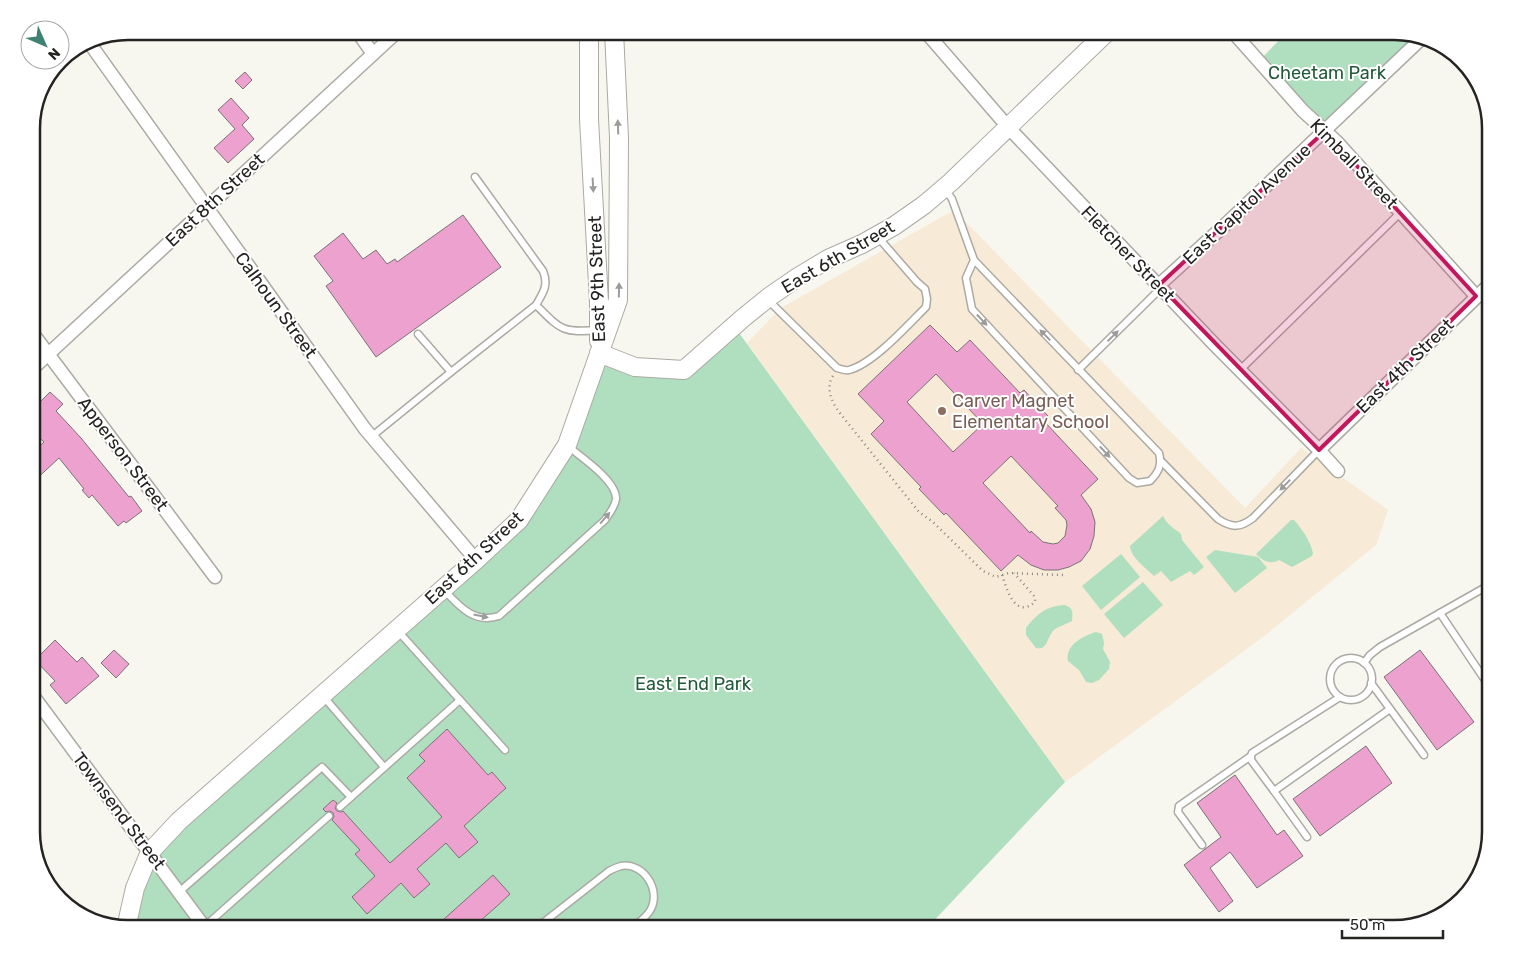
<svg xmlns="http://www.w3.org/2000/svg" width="1522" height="960" font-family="Rubik,sans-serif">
<rect width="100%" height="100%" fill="#f7f6ef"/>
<!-- education -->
<path fill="#f7ead6" d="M954,210L1245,508L1301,448L1388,510L1376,545L1263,637L1065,782L747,343L781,308Z"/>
<!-- green -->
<g fill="#b0dfbf">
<path d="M1288,31H1394L1422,40L1325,131L1259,61Z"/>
<path d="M734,326L1065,782L926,929H128L150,852L476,560L538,490L599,353L684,370Z"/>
<path d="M1163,516C1165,520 1168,524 1172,527C1177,532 1182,531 1182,540L1204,567L1194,575L1190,571L1171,582L1161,571L1154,576C1146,568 1131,558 1130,546Z"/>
<path d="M1291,520H1294C1303,530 1310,541 1313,553L1312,556L1292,567L1279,560C1270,565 1263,561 1256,554Z"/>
<path d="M1215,550L1258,557L1267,568L1235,593L1206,557Z"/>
<path d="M1121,554L1140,577L1101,610L1082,586Z"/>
<path d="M1143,582L1163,605L1124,638L1104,614Z"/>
<path d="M1065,605C1073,608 1073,612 1072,621C1067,624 1059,626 1054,630C1047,636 1048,651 1036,648L1026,635V628C1037,614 1046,606 1065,605Z"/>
<path d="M1096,632L1102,634L1104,643L1103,649L1110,662L1109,669L1099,680L1092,683L1086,682L1079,670L1068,661C1065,645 1083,636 1096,632Z"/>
</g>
<!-- building -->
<g fill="#eda1cf" stroke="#797376" fill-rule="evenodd">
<path d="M245,72L252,80L243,89L235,81Z"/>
<path d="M231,98L249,118L242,125L254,139L228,163L214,148L235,129L218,110Z"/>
<path d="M463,215L501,267L376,357L326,286L333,281L314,256L343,233L363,259L376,250L387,264L395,259L397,262Z"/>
<path d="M930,325L957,352L970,340L1020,393L1024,390L1048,416L1043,420L1098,479L1081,495L1091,509L1095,522L1094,536L1090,549L1081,561L1069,567L1058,570H1044L1031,565L1018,555L1001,571L946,513L944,515L919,489L921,487L871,434L884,421L858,394ZM936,374L983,424L953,452L907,402ZM1011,456L1058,506L1055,508L1066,520L1067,525L1065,536L1058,543L1053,544L1043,542L1031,531L1030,533L983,483Z"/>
<path d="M50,392L63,404L56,411L81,438L129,497L131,496L142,511L126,523L124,521L118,526L92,495L89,498L82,490L84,489L59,458L31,484V454L44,442L31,430V411Z"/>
<path d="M55,640L77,662L82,657L99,676L66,704L50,685L55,681L35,660Z"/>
<path d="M114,650L129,664L116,678L101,663Z"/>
<path d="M1420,650L1474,722L1437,750L1384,677Z"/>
<path d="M447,729L488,775L492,772L506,788L464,826L478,842L459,858L446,843L417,869L430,884L414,898L401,883L367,914L352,897L375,876L355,854L360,850L332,820L334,817L333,813L330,811L326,812L323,809L333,800L337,803L335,808L337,811L341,812L343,811L390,863L442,817L407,778L425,761L419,755Z"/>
<path d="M1366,746L1392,783L1320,836L1293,799Z"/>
<path d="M1235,775L1277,835L1284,830L1303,856L1257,888L1230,852L1210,868L1233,901L1219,912L1184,865L1221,837L1197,803Z"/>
<path d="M493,875L510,894L496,907L471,929H433Z"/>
</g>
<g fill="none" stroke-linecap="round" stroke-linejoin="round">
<defs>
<g id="lane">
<path d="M945,189L952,199L974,260L1159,453C1162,465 1159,472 1150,481L1137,483L1129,478L972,309L966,278L974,260"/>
<path d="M768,300L837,368C841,369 846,371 849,370C873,364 908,325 926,307L927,299L925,289L917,282L877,236"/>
<path d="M536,305C561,330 562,333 598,330"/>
<path d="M418,334L451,372L536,305C543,293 549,285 543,271L475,177"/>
<path d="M1078,370L1161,288"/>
<path d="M1240,370L1401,212"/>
<path d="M371,437L451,372"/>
<path d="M1161,461L1218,519C1232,528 1240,528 1253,518L1319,450"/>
<path d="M444,590C459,606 474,624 499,616L605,520C609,514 615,507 616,499C617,481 581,457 569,447"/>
<path d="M1440,613L1491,689"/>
<path d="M397,630L505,750"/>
<circle cx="1351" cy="679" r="21"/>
<path d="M1364,663L1370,655L1380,647L1491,584"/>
<path d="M1371,683L1424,755"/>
<path d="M323,696L384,767"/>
<path d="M1340,697L1252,753L1251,756V760L1274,791L1390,709"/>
<path d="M1274,791L1307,837"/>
<path d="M340,807L460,700"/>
<path d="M1202,845L1178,812L1179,806L1251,756"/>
<path d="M179,892L322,767L351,797"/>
<path d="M204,927L329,816"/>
<path d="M328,929H334"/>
<path d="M535,929L609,871C613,869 617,867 621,866C643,862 661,889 651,909C647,917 638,923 631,929"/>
</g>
<g id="street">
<path d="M357,31L373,54"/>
<path d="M925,31L1008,127L1214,344L1319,450L1338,471"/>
<path d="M1232,31L1303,111L1337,142L1476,296"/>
<path d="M88,41L365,429L476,560"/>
<path d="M1159,285L1226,224L1421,39"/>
<path d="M31,331L215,577"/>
<path d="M31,370L398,31"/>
<path d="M1319,450L1491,283"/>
<path d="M31,693L206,929"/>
</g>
<g id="secondary">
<path d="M589,31V119L599,302V341"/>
<path d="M599,353L635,367L684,370L743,318L769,297L798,277L828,259L862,244L894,226L924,205L951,182L1108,31"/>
<path d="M126,928L135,888L150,852L179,821L476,560L519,520L567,445L618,300L619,138L614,31"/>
</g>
</defs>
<!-- lane casing -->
<use href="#lane" stroke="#abaaa4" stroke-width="9"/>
<!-- street casing -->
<use href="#street" stroke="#abaaa4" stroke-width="15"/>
<!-- secondary casing -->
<use href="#secondary" stroke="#abaaa4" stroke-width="20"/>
<!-- path -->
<g stroke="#8a8984" stroke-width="2.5" stroke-dasharray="1 4" stroke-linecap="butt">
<path d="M833,376C825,388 832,402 839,412L919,512L933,522L983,571L996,577L1009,573L1063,575"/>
<path d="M1002,575C1007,590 1015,619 1035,602V597L1014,573"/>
</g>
<!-- lane -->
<use href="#lane" stroke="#fff" stroke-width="6"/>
<!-- street -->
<use href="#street" stroke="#fff" stroke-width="12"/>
<!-- secondary -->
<use href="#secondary" stroke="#fff" stroke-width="18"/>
</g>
<!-- one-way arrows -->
<defs><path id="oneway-solid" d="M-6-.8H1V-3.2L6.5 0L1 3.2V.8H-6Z" transform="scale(1.25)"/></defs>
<g fill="#9d9c9c">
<use href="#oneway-solid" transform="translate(618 127) rotate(-92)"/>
<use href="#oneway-solid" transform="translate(593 185) rotate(87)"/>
<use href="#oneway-solid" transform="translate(619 290) rotate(-89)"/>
<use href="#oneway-solid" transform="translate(982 320) rotate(47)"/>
<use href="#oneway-solid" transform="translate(1045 335) rotate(-134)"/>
<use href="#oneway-solid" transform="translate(1113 336) rotate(-44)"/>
<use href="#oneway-solid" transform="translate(1105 452) rotate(47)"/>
<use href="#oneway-solid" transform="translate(1285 485) rotate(134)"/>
<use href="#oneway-solid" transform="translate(605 518) rotate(-49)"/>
<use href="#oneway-solid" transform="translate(481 616) rotate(12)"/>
</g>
<!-- marked area -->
<path fill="#c2185b" fill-opacity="0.2" stroke="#c2185b" stroke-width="4" stroke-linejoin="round" d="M1325,131L1476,296L1319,450L1159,285Z"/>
<!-- markers -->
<circle fill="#8d6e63" stroke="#fff" stroke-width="2" cx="942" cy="411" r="5"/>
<g text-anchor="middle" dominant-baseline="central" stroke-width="4" stroke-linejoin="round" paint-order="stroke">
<!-- park labels -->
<g font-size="18" fill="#215a39" stroke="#fff">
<text x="1327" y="73">Cheetam Park</text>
<text x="693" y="684">East End Park</text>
</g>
<!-- street labels -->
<g font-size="18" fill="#252422" stroke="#fff">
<text transform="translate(1354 164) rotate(46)">Kimball Street</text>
<text transform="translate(215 200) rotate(-43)">East 8th Street</text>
<text transform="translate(1247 204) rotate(-43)">East Capitol Avenue</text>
<text transform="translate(1128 254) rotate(46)">Fletcher Street</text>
<text transform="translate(838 257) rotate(-30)">East 6th Street</text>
<text transform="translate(597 279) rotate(-92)">East 9th Street</text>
<text transform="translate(276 305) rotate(54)">Calhoun Street</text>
<text transform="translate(1405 366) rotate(-44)">East 4th Street</text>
<text transform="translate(123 454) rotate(53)">Apperson Street</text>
<text transform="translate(474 558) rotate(-43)">East 6th Street</text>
<text transform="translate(119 811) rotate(53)">Townsend Street</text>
</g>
<!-- education labels -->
<g font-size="18" fill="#785e54" stroke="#fff" text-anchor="start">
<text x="952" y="401">Carver Magnet<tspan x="952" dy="21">Elementary School</tspan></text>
</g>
</g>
<!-- crop -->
<path d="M0 0H1522V960H0ZM128 40H1394A88 88 0 0 1 1482 128V832A88 88 0 0 1 1394 920H128A88 88 0 0 1 40 832V128A88 88 0 0 1 128 40Z" fill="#fff" fill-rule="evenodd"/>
<path fill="none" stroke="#252422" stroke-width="2.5" d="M128 40H1394A88 88 0 0 1 1482 128V832A88 88 0 0 1 1394 920H128A88 88 0 0 1 40 832V128A88 88 0 0 1 128 40Z"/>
<!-- north arrow -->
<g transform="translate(45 45) rotate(135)"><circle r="24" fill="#ffffff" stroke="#a8a7a7"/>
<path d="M0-4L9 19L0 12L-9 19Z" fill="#3f8273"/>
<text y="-8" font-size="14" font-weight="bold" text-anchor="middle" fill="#252422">N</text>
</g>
<!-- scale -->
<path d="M1342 930v8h101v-8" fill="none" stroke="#252422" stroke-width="2.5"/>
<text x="1350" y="930" font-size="15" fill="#252422" stroke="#ffffff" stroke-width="4" paint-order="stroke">50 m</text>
</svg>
